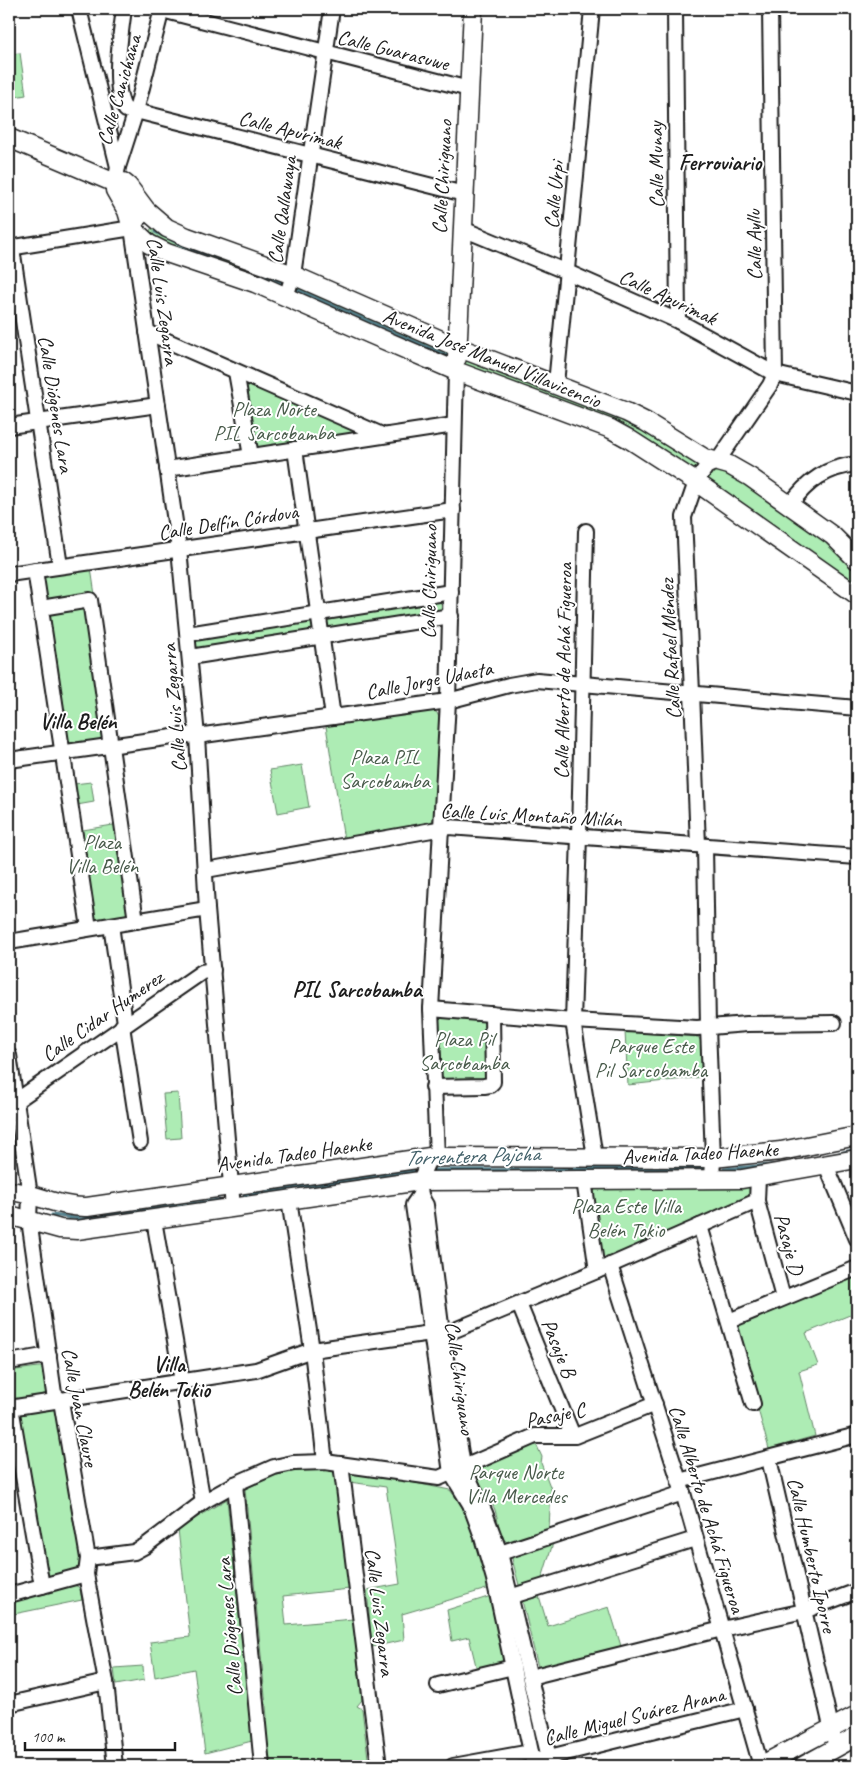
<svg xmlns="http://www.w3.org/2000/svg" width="866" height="1775" font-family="Caveat,sans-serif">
<rect width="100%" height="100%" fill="#fff"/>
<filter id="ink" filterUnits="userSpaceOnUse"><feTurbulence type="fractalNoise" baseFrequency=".02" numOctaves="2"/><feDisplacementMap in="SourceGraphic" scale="10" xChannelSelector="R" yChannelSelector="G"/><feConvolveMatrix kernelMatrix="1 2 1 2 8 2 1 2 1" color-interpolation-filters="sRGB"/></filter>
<g filter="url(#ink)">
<!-- green -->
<g fill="#adecb4" stroke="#648468">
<path d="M20,53L26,95L9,98V54Z"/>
<path d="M153,225L285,277L284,289L188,257L150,236L149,233Z"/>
<path d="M295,281L447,348L450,355L447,361L292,294Z"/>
<path d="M463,355L628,419L698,464L691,473L462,368Z"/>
<path d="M245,382L355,430L354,434L256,449Z"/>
<path d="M716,470L725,471L825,538L857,568V589L705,482L708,477Z"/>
<path d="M91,568L95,595L45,602L41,575Z"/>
<path d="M439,600L443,607L441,612L327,629L324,619Z"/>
<path d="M85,606L106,740L67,745L46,613Z"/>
<path d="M312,621L314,628L312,631L194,650L190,640Z"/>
<path d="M433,710L437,713L439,717L435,815L431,823L344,840L326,726Z"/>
<path d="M302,765L309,807L278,813L270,770Z"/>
<path d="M91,782L94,802L77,805L74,784Z"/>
<path d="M119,824L130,915L96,921L93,920L77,831Z"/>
<path d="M442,1017L485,1020L488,1022L487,1082L442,1081L437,1023L439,1019Z"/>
<path d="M625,1032L698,1037L702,1042L703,1077L628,1085Z"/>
<path d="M178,1093L181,1138L167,1139L163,1094Z"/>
<path d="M749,1187L751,1189L752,1196L611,1258L602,1256L593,1194L595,1189Z"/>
<path d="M857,1272V1312L806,1333L818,1365L799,1371L815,1436L769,1449L734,1323Z"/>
<path d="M38,1367H42L44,1369L48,1392L45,1396L9,1402V1371Z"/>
<path d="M57,1407L60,1411L82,1565L75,1571L48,1579L45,1577L17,1413Z"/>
<path d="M530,1443L537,1446L542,1457L541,1463L551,1489L549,1529L515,1542H507L501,1537C499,1529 498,1519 495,1510C489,1495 471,1479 481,1463Z"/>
<path d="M334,1469L350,1589L283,1596L286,1625L353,1619L362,1700L357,1706L362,1709L369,1766H269L264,1725L265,1720L267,1717L245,1489L271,1476L298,1471Z"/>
<path d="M355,1471L450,1490C473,1518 481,1553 490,1588L402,1614L404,1640L372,1647L367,1590L400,1584L386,1487L349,1482L348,1473Z"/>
<path d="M227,1499L252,1741L205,1753L194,1669L155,1677L150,1642L190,1637L178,1529Z"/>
<path d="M553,1543L541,1582L520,1589L511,1555Z"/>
<path d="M71,1583L80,1588L82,1600L9,1615V1600Z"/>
<path d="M491,1596L505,1662L477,1670L469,1637L452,1641L447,1610Z"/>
<path d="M539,1596L548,1626L609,1607L621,1646L538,1667L522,1600Z"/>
<path d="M143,1666L144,1680L116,1685L114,1668Z"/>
</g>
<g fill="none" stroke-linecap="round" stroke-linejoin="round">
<!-- stream -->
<g stroke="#56838f" stroke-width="3">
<path d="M155,232L193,251L226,260"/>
<path d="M242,266L284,283"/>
<path d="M296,289L446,355"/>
<path d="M831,1155L857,1149"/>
<path d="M724,1169L780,1164"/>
<path d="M428,1170L703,1169"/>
<path d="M244,1195L419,1170"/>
<path d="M9,1204L15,1205"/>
<path d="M52,1215L81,1219L219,1200"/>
<path d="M840,1735L857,1726"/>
<path d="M784,1766L825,1743"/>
</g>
<defs>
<g id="minor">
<path d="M79,9L118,167"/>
<path d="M124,9C121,32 111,92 126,110L136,111L464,194"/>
<path d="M675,9L678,321"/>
<path d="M162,10L469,89"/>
<path d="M115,183L118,167L136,111L162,9"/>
<path d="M132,228L179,549L197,736L207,909L233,1208"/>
<path d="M463,229L567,272L678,321L775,374L857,393"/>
<path d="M9,248L132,228L146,210"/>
<path d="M12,248L60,566"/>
<path d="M286,297L293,275L332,9"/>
<path d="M147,332L382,435"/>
<path d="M236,372L251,456"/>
<path d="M556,384L592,9"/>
<path d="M9,426L158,405"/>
<path d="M295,449L333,717"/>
<path d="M167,469L454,425"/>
<path d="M790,505C807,481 827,467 857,464"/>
<path d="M586,531L579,836L573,1021L595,1157"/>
<path d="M35,570L89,928"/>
<path d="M9,574L453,510"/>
<path d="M41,608L90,600L136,921"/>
<path d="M188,634L451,592"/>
<path d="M190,657L451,616"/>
<path d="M9,760L187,735L197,736L448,701L509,685L537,680L857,708"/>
<path d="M698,845L692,692L684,517L696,482L706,467L717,462L770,385L775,374L770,9"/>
<path d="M705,846L708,1027L713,1158L712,1180"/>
<path d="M206,870L449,827L857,857"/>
<path d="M111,925L125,1023"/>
<path d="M9,942L207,909"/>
<path d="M431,1009L573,1021L697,1028L747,1024L834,1023"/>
<path d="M122,1026L140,1142"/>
<path d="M9,1055L30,1195L29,1220L54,1393L61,1401L88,1558L86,1574L106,1682L115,1766"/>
<path d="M433,1087L484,1086L490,1085L493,1082L492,1014"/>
<path d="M16,1101L202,972L213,970"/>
<path d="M430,1157C422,1175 414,1187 426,1205L442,1333L463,1466L485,1513L500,1553L551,1766"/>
<path d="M437,1157L431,1009L448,701L456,371"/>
<path d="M826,1165L857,1239"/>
<path d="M584,1180L597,1271"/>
<path d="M420,1195L413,1205L451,1473L470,1504L481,1534L494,1579L534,1766"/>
<path d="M289,1200L312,1350L325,1462"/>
<path d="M757,1201L783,1298"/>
<path d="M154,1220L203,1502"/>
<path d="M700,1226L753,1404"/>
<path d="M610,1265L683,1493L761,1766"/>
<path d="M519,1304L573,1436"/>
<path d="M729,1321L857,1268"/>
<path d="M9,1362L49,1355"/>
<path d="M11,1407L42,1586"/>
<path d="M9,1408L256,1370L312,1350L431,1333L450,1332L597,1271L757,1201L758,1177"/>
<path d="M769,1459L836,1748"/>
<path d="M341,1464L379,1766"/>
<path d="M679,1481L857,1435"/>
<path d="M235,1484L262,1766"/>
<path d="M500,1553L683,1493"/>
<path d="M88,1558L134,1552L145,1546L203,1502L235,1484L274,1467L293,1463L325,1462L439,1478L535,1436H575L655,1404"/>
<path d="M9,1595L86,1574"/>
<path d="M503,1599L695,1539"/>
<path d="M530,1677L722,1629L804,1611L857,1591"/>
<path d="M438,1685L513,1667"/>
<path d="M9,1704L106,1682"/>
<path d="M541,1759L745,1709"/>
<path d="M453,1766L531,1752"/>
</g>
<g id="major">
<path d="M9,138L115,183L123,182L128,186L146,210L167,228L187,237L293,275L457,347L626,412L646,422L704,458L729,465L750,477L833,536L857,560"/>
<path d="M115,183V190L127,211L132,228L149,244L167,253L255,283L370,334L456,371L611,429L629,439L696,482L857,595"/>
<path d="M457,358L473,9"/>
<path d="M9,1191C36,1193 60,1208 87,1207L430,1157L713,1158L781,1151L857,1136"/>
<path d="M9,1215L60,1229L77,1230L420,1181L742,1179L857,1159"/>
<path d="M760,1766L857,1715"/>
<path d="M803,1766L857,1736"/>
</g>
</defs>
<!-- minor casing -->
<use href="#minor" stroke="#1c1c1c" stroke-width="18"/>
<!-- major casing -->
<use href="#major" stroke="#1c1c1c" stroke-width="21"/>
<!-- minor -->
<use href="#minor" stroke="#fff" stroke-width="14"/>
<!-- major -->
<use href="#major" stroke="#fff" stroke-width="18"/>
</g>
</g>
<g text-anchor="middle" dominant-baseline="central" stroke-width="4" stroke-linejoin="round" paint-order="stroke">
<!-- street labels -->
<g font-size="21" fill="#1c1c1c" stroke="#fff">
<text transform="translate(393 50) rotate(14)">Calle Guarasuwe</text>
<text transform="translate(119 90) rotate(-74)">Calle Canichana</text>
<text transform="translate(290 130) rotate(14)">Calle Apurimak</text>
<text transform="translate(656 165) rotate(-91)">Calle Munay</text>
<text transform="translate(442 177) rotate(-87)">Calle Chiriguano</text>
<text transform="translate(554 195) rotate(-85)">Calle Urpi</text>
<text transform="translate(282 210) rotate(-82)">Calle Qallawaya</text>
<text transform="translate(754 245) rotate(-91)">Calle Ayllu</text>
<text transform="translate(668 297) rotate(25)">Calle Apurimak</text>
<text transform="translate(163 301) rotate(82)">Calle Luis Zegarra</text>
<text transform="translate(492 358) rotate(22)">Avenida José Manuel Villavicencio</text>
<text transform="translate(56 404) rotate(81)">Calle Diógenes Lara</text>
<text transform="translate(228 522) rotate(-9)">Calle Delfín Córdova</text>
<text transform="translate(429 582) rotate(-89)">Calle Chiriguano</text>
<text transform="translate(670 649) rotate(-93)">Calle Rafael Méndez</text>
<text transform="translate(563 671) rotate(-89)">Calle Alberto de Achá Figueroa</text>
<text transform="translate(429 680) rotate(-11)">Calle Jorge Udaeta</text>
<text transform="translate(174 708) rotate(-95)">Calle Luis Zegarra</text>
<text transform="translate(531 815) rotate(3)">Calle Luis Montaño Milán</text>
<text transform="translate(102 1016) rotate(-35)">Calle Cidar Humerez</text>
<text transform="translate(700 1153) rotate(-3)">Avenida Tadeo Haenke</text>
<text transform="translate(294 1154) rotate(-8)">Avenida Tadeo Haenke</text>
<text transform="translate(789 1244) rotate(75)">Pasaje D</text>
<text transform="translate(559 1348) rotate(68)">Pasaje B</text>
<text transform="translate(460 1378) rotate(82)">Calle Chiriguano</text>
<text transform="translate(80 1407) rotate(79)">Calle Juan Claure</text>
<text transform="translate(555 1415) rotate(-11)">Pasaje C</text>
<text transform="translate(707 1509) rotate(73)">Calle Alberto de Achá Figueroa</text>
<text transform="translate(812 1555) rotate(77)">Calle Humberto Iporre</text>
<text transform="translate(380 1612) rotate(83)">Calle Luis Zegarra</text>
<text transform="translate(229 1627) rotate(-95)">Calle Diógenes Lara</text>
<text transform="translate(634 1716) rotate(-14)">Calle Miguel Suárez Arana</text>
</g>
<!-- park labels -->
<g font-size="21" fill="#485a4a" stroke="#fff">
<text x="274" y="409">Plaza Norte<tspan x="274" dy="24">PIL Sarcobamba</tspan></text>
<text x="385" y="757">Plaza PIL<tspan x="385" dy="24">Sarcobamba</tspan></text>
<text x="102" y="842">Plaza<tspan x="102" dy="24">Villa Belén</tspan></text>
<text x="464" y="1039">Plaza Pil<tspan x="464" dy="24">Sarcobamba</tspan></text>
<text x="651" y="1046">Parque Este<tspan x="651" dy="24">Pil Sarcobamba</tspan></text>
<text x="626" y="1206">Plaza Este Villa<tspan x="626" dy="24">Belén Tokio</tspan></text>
<text x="516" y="1472">Parque Norte<tspan x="516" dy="24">Villa Mercedes</tspan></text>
</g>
<!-- neighbourhood labels -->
<g font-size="22" font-weight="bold" fill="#1c1c1c" stroke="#fff">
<text x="720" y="163">Ferroviario</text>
<text x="78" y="722">Villa Belén</text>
<text x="357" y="990">PIL Sarcobamba</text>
<text x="169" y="1365">Villa<tspan x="169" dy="25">Belén Tokio</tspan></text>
</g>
<!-- water labels -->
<g font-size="22" font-style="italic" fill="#426069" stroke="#fff">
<text transform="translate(472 1156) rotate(-2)">Torrentera Pajcha</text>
</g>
</g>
<!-- margin -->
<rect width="866" height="1775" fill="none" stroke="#fff" stroke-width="30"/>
<rect x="15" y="15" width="836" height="1745" fill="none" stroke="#1c1c1c" stroke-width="2" filter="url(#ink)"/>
<!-- scale -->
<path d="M25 1742v8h150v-8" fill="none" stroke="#1c1c1c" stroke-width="2.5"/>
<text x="32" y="1742" font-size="15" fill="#1c1c1c" stroke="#ffffff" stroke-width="4" paint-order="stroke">100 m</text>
</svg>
